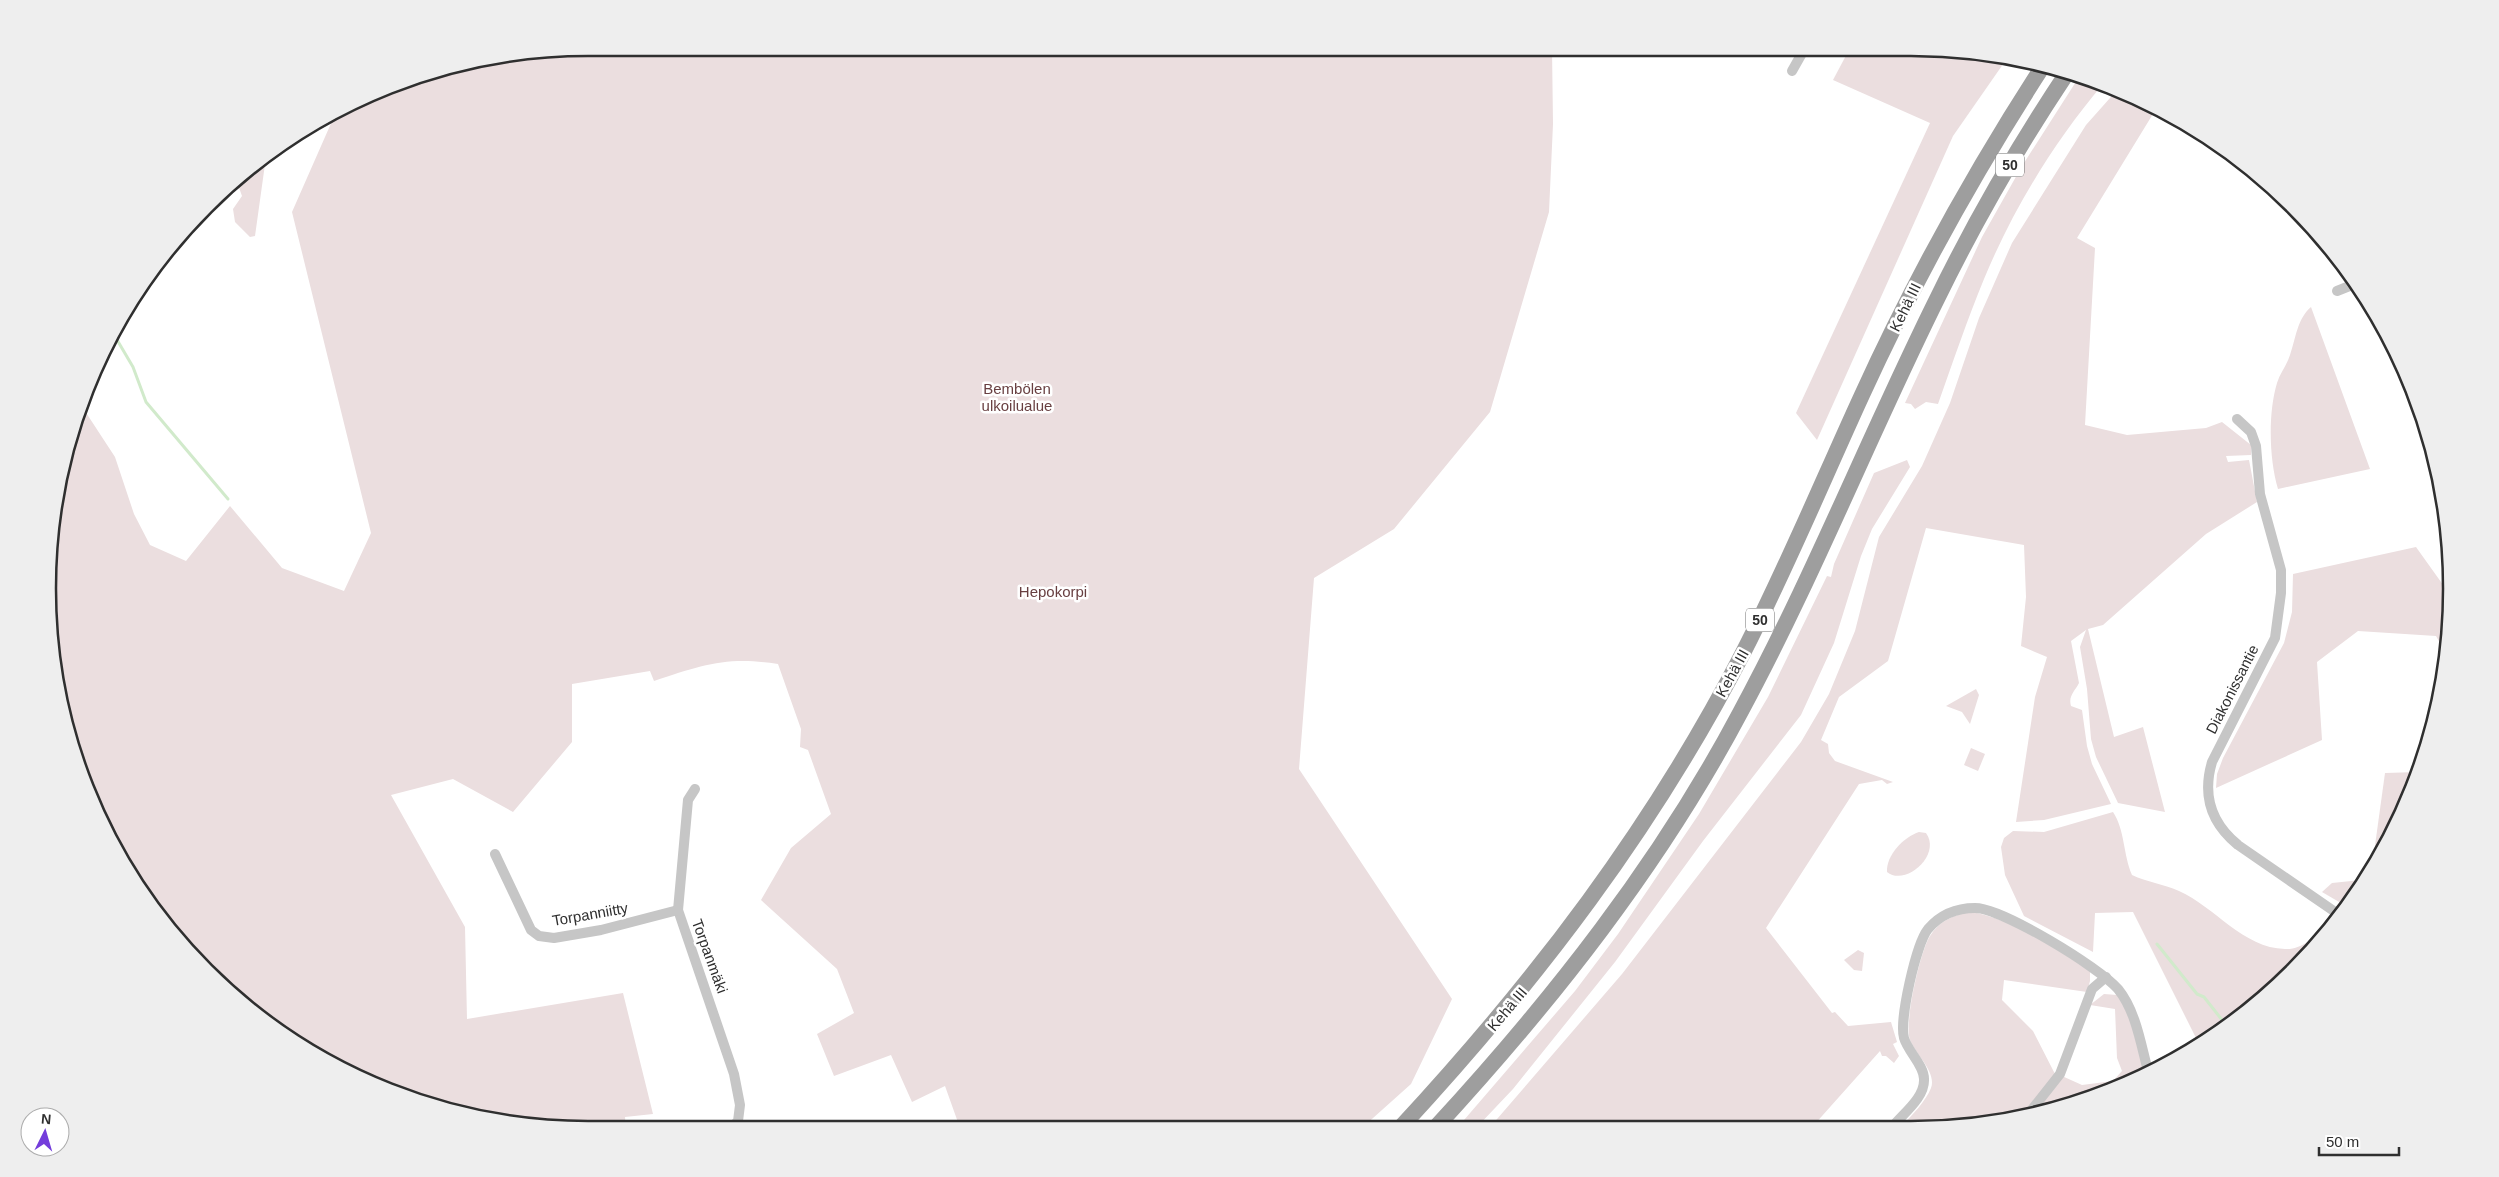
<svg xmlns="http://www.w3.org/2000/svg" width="2499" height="1177" font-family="Arial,sans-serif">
<rect width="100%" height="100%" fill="#fff"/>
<!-- green -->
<g fill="#ebdedf">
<path d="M589,48H1552L1553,124L1549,212L1490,412L1394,529L1314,578L1299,769L1452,999L1411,1084L1363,1127L960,1128L945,1086L912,1102L891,1055L834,1076L817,1034L854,1013L837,969L761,900L791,848L831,814L808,750L800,747L801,729L778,664C727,656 702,665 654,681L650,671L572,684V742L513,812L453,779L391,795L465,927L467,1019L623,993L653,1114L625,1117L626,1129H588L483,1119L382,1088L318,1057L232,995L182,945L120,859L76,763L52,659L48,588L58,483L81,405L115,457L134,514L150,545L186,561L230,506L282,568L344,591L371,533L292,212L336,112L414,76L483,58Z"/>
<path d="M1850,48H1911L2008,57L1953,136L1817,440L1796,413L1930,123L1833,80Z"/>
<path d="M2079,77L2103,84C2054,142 2013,209 1984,279C1967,320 1953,362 1938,404L1926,402L1915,409L1911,404L1905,403L1982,237L2022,166Z"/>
<path d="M2118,89L2156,109L2077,238L2095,248L2085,425L2127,435L2206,428L2222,422L2251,445V455L2226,456L2228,462L2249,460L2257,502L2206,534L2103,625L2088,629L2114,737L2143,727L2165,812L2118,803L2096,757L2091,739L2087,689L2080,647L2086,630L2071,641L2079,683C2075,691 2068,696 2071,706L2082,710L2087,746L2092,764L2111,804L2044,820L2016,822L2035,697L2047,657L2021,646L2026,597L2024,545L1926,528L1888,661L1839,697L1821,740L1828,744L1829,753L1835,761L1893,782L1887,784L1882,780L1859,784L1766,928L1832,1013L1835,1012L1848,1026L1891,1022L1897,1042L1893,1044L1899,1056L1894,1063L1886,1056H1882L1880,1051L1814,1125L1491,1126L1622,974L1801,742L1829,694L1855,631L1879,537L1922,466L1950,403L1979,318L2012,243L2086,125Z"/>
<path d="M266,157L255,236L250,237L235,222L233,209L242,196L236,179Z"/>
<path d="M2311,307L2370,469L2278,489C2269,459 2268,413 2277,383C2280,373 2287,365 2290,355C2296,338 2297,319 2311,307Z"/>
<path d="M1907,460L1910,467L1872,529L1861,556L1834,643L1801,715L1703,841L1615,962L1513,1089L1477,1127H1458L1575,991L1618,934L1699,814L1768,697L1827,576L1831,577L1834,564L1874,473Z"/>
<path d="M2416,547L2451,596L2445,652L2436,636L2358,631L2317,662L2322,740L2216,788L2217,774L2223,758L2284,643L2292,612L2293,574Z"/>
<path d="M1976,689L1979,695L1970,724L1962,712L1946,706Z"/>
<path d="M1971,748L1985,754L1978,771L1964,765Z"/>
<path d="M2418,772L2410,795L2373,860L2385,773Z"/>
<path d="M2113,812C2125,830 2123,854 2132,875C2147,882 2163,884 2179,891C2215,907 2243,948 2285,949C2303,950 2314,935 2322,935L2240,1018L2198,1042L2133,912L2095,913L2093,952L2024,916L2005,875L2001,847L2004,838L2013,831L2044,832Z"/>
<path d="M1919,832L1926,833C1942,855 1905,887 1887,872C1886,855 1904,837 1919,832Z"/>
<path d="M2361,880L2346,906L2322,892L2332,883Z"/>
<path d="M1971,912C2014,919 2053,948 2090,970V981L2087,992L2004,980L2002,1000L2033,1031L2055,1074L2024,1113L1981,1125H1903C1912,1115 1926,1101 1931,1088C1937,1072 1915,1054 1910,1040C1904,1023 1920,952 1930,936C1939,921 1955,914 1971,912Z"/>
<path d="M1858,950L1864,953L1862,971L1854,970L1844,960Z"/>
<path d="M2104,994L2117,995C2133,1016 2138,1048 2144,1073L2118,1088L2035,1110L2062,1076L2082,1085L2113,1081L2122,1071L2117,1058L2115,1009L2090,1005Z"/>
</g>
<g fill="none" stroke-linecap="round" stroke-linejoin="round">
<!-- stream -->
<g stroke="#d1eacb" stroke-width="3">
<path d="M113,333L133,367L146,402L228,499"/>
<path d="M2157,944L2197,994L2204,997L2226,1025"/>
</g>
<!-- minor -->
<g stroke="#c6c6c6" stroke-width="10">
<path d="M1792,71L1805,48"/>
<path d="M2337,291L2357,283"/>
<path d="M2237,419L2251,432L2256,446L2260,494L2281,570V593L2275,638L2212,762C2202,796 2211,823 2238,845L2341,916"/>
<path d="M695,789L688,800L678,910L734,1074L740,1105L738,1121L730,1129"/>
<path d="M495,854L531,930L539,936L554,938L601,930L678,910"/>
<path d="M2030,1112L2060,1074L2092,989L2106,977"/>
<path d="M1894,1125C1905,1112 1925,1097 1924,1079C1924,1065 1908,1052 1904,1038C1899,1020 1916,944 1928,929C1940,915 1956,908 1975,908C2002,908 2099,967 2118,989C2136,1011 2141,1045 2148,1071"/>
</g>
<!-- trunk -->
<g stroke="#9e9e9e" stroke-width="16">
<path d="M1401,1127C1536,981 1653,828 1744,651C1787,567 1823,480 1862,395C1914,281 1975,171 2043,66"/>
<path d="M1436,1127C1552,1001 1660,864 1740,713C1813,578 1869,436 1937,299C1975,221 2019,145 2067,73"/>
</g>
</g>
<g text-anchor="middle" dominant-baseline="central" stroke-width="5" stroke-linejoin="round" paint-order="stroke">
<!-- shield labels -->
<g fill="#fff" stroke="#6d6d6d" stroke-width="1">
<rect x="1996" y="153.5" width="28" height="23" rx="4"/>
<rect x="1746" y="608.5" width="28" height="23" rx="4"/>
</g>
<g font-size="14" font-weight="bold" fill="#2f2f2f">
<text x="2010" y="165">50</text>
<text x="1760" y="620">50</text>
</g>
<!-- street labels -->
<g font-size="15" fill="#2f2f2f" stroke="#fff">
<text transform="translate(1905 307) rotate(-64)">Kehä III</text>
<text transform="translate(1732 673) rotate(-61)">Kehä III</text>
<text transform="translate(2232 689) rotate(-63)">Diakonissantie</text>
<text transform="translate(590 914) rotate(-10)">Torpanniitty</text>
<text transform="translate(710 956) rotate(70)">Torpanmäki</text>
<text transform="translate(1507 1009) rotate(-50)">Kehä III</text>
</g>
<!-- park labels -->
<g font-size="15" fill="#683f41" stroke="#fff">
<text x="1017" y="388">Bembölen<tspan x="1017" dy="17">ulkoilualue</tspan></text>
<text x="1053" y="591">Hepokorpi</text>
</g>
</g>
<!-- crop -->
<path d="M0 0H2499V1177H0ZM588 56H1911A532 532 0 0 1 2443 588V589A532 532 0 0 1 1911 1121H588A532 532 0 0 1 56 589V588A532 532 0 0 1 588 56Z" fill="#eee" fill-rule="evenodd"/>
<path fill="none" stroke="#2f2f2f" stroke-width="2.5" d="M588 56H1911A532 532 0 0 1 2443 588V589A532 532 0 0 1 1911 1121H588A532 532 0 0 1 56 589V588A532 532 0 0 1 588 56Z"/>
<!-- north arrow -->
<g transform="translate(45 1132) rotate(5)"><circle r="24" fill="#ffffff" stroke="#acacac"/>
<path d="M0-4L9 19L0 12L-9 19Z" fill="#743ddb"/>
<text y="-8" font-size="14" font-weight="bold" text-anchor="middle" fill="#2f2f2f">N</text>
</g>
<!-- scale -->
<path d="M2319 1147v8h80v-8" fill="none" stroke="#2f2f2f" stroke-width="2.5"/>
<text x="2326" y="1147" font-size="15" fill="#2f2f2f" stroke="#ffffff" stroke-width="4" paint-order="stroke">50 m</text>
</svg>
